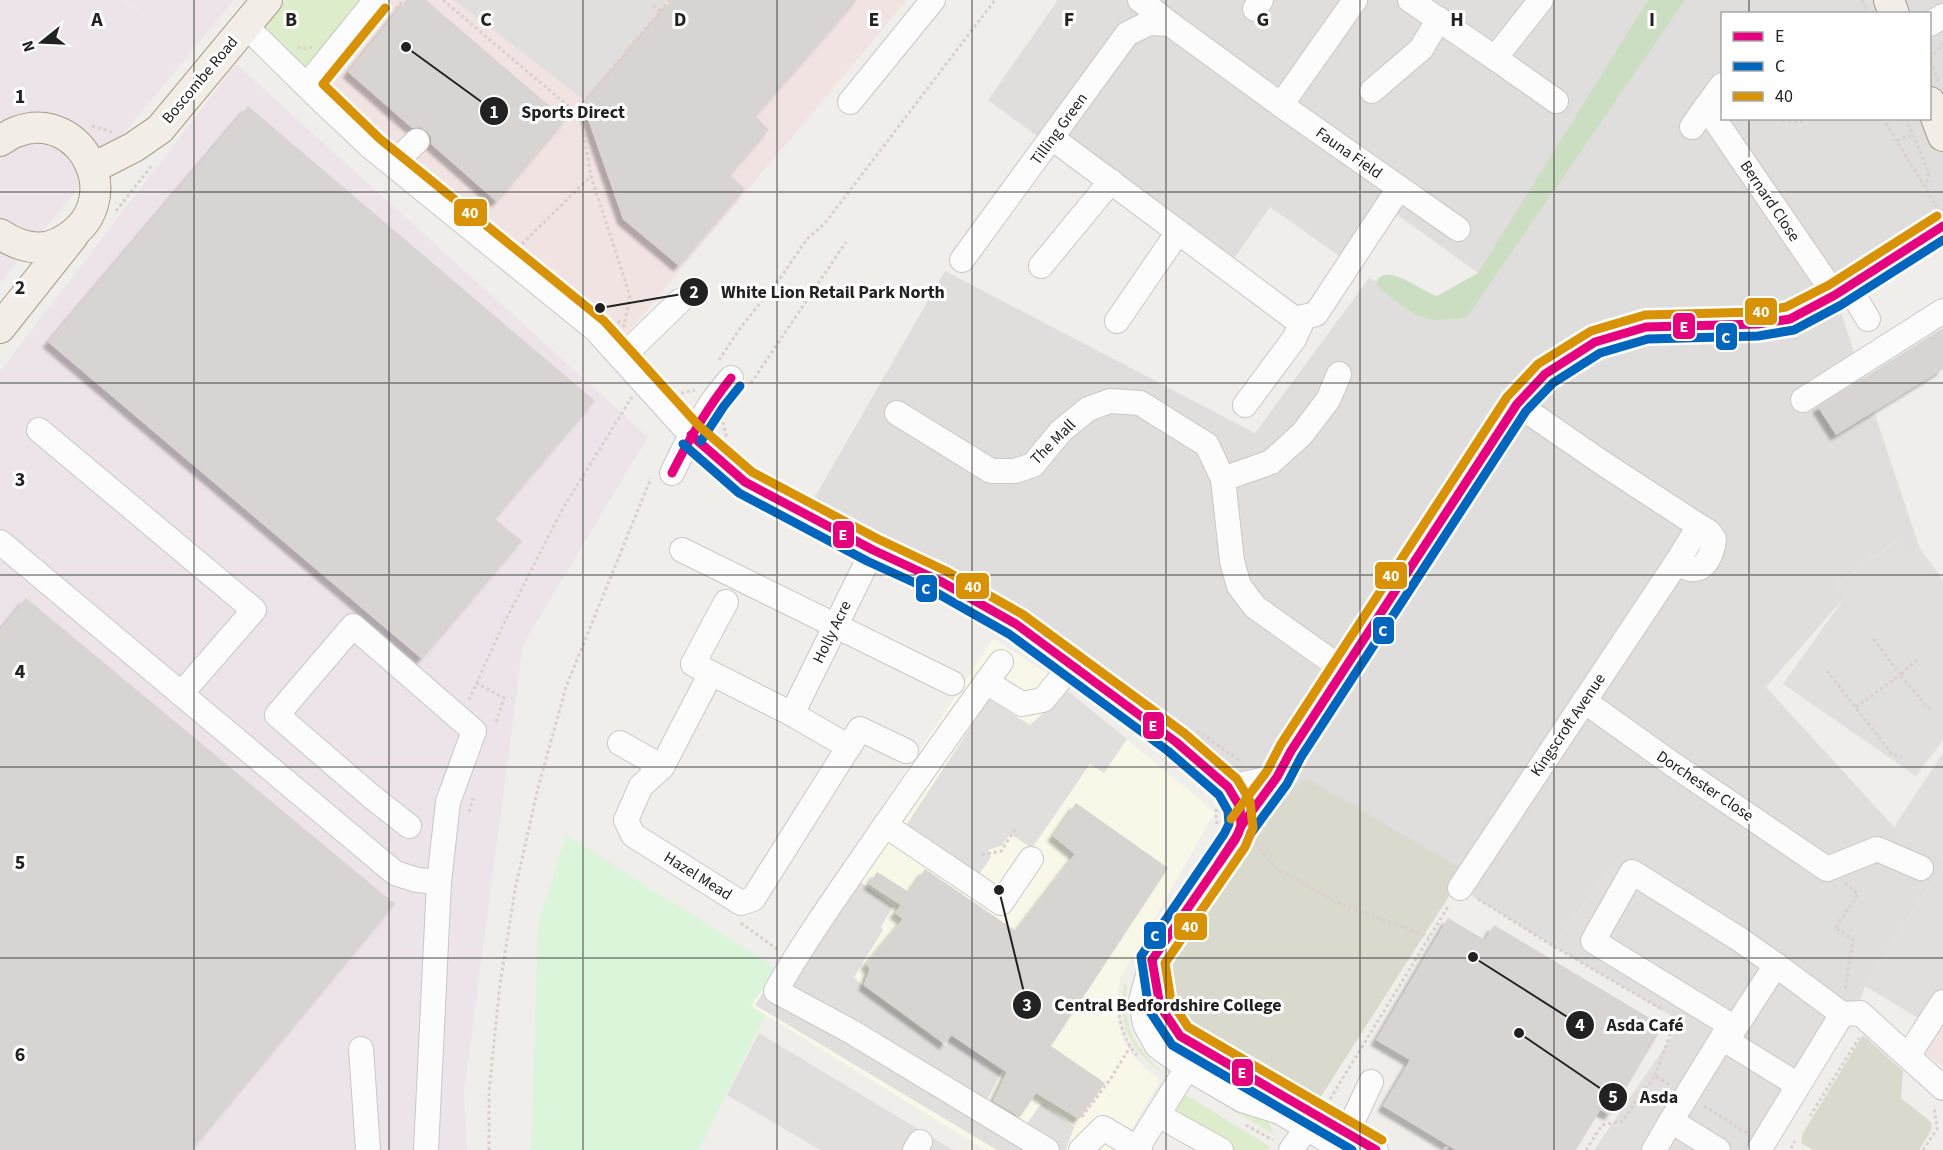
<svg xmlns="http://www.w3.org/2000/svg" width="1943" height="1150" font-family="'Source Sans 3',sans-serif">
<defs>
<filter id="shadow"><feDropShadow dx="-5.5" dy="5.5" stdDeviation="1.5" flood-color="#0004"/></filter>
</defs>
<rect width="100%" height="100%" fill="#f0eeeb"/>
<!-- residential -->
<path fill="#dfdedc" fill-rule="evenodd" d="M1058,0H1943V226L1835,295L1920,549L1908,557L1896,541L1836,584L1845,597L1766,687L1894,827L1943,860V864L1865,986L1854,1018L1611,867L1553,946L1460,888L1176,742L1016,624L805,514L945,271L1255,433L1369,278L1451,319L1478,273L1381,203L1342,258L1270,207L1224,273L988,100ZM1722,14H1930V118H1722Z"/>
<!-- commercial -->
<g fill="#f1e3e1">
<path d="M392,0H907L619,343L314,91Z"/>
<path d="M1943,1020V1066L1924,1053Z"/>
</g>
<!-- industrial -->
<g fill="#ede4e9">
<path d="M0,0H124L147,17L126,0H234L0,283Z"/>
<path d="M236,64L648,437L523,645L464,1092L467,1150H0V371Z"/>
</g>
<!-- education -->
<path fill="#f8f7e8" d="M993,639L1045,672L1215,812L1121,977L1115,1007L1123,1040L1135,1059L1160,1081L1119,1150H985L751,1006Z"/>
<!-- construction -->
<g fill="#d9d9cd">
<path d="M1308,779L1465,871L1320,1098L1195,1029L1178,1011L1171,984L1173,964L1254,842L1292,787Z"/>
<path d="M1863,1035L1903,1071L1901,1098L1932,1123L1931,1131L1919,1150H1813L1801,1143L1803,1133Z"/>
</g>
<!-- grass -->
<g fill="#ddeccb">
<path d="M285,0H364L307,71L264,26Z"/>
<path d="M1124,985H1127C1123,1030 1133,1043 1163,1073C1131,1052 1117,1024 1124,985Z"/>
<path d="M1183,1093L1270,1147L1267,1150H1231L1181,1117L1177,1105Z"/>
<path d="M1226,1104L1264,1118L1269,1122L1274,1134L1225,1106Z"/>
</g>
<!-- forest -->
<path fill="#cbdec1" d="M1648,0H1685L1467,317C1455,319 1441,321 1428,319C1415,316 1382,294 1376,283C1385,260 1422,292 1437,296L1478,273Z"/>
<!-- park -->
<path fill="#daf5da" d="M566,835L776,968L751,1006L765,1015L699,1150H531L538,925Z"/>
<!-- parking -->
<g fill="#e0dfde">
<path d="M454,0H667L584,100Z"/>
<path d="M1897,541L1908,557L1920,549L1943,580V740L1916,776L1783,684L1845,597L1836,584Z"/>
<path d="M1068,691L1127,739L1104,773L1090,764L1032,848L1010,834L1001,846L988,850L991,857L976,879L938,851L907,824L989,699L1030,725Z"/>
<path d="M1943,753V860L1894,827Z"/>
<path d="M1943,864V1013L1934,1028L1865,986Z"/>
<path d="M1611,867L1854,1018L1773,1150H1594L1682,1022L1553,946Z"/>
<path d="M858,880L893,906L881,927L883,930L854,977L863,986L945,1046L952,1036L1002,1071L985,1104L1022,1130L1042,1103L1074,1127L1066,1150H997L755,1005L787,955Z"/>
<path d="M759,1033L953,1150H820L727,1095Z"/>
</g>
<!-- building -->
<g fill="#d7d4d2" filter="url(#shadow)">
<path d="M406,0H426L566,120L497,202L431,144V137L427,131L420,127L412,128L348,72Z"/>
<path d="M672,0H857L756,116L769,130L730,175L745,189L679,266L623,219L583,105Z"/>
<path d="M248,106L595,401L495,519L522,541L422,659L48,342Z"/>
<path d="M1943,328V369L1836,435L1818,407Z"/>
<path d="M26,598L395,904L192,1150H0V630Z"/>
<path d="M1076,803L1168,868L1051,1046L1105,1083L1079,1119L1036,1093L1020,1117L993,1101L1007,1072L951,1035L945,1044L864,985L870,969L866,964L903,919L895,913L901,905L869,884L877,872L909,892L925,869L1016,931L1075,854L1053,836Z"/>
<path d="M1448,918L1485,940L1494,925L1663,1026L1610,1115L1600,1110L1576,1150H1456L1383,1106L1410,1060L1376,1040Z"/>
</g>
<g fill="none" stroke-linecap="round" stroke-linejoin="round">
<defs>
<g id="minor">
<path d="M1140,0L1170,24"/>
<path d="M1410,0L1495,58L1541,0"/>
<path d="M1255,9L1261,0"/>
<path d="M1930,24L1943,16"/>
<path d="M245,27L259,39L322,101L372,148L596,330L691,435L745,482L873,550L940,581L1016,624L1176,742L1228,787L1240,807L1241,826L1235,840L1152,960L1141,1001L1145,1024L1157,1046L1187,1068L1242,1100L1280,1112L1343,1150"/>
<path d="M1495,58L1556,101"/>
<path d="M307,85L376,0"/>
<path d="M1722,85L1706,107L1835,295"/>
<path d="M1372,91L1421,49L1439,19"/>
<path d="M850,102L933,0"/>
<path d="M1281,105L1355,0"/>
<path d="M1692,127L1706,107"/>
<path d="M1052,138L1295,319L1316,314L1399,188"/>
<path d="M393,164L417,141"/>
<path d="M962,260L1127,34L1149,23L1170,24L1281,105L1458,229"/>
<path d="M1041,266L1111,181"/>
<path d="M1848,286L1868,319"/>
<path d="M1117,321L1178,232"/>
<path d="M621,358L680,301"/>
<path d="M1803,400L1943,311"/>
<path d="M1245,405L1294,339L1304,317"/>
<path d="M897,413L991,471H1015L1033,465L1061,431L1088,409L1110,401L1140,403L1207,445L1223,479L1232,561L1239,586L1255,607L1345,671"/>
<path d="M39,430L254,610L181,694"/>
<path d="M672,473L691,435L714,399L731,378"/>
<path d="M1223,479L1271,462L1302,434L1328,400L1339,374"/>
<path d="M0,542L395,873L417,880L439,882"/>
<path d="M682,550L952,683"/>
<path d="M1677,562C1681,564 1687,569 1691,569C1707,571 1713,550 1714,539L1709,532L1699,526"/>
<path d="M726,602L693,664L792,714L849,747"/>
<path d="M1001,662C955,725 910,789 866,853C835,898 803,943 776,991L852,1032L1047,1150"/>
<path d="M711,673L662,767L641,786L626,820L633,835L741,903L753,899L860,729L906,751"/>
<path d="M986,682L1022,704L1043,700L1072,665"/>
<path d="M1584,701L1671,763L1827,869L1877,849L1921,868"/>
<path d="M792,714L873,550"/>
<path d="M620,743L662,767"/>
<path d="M1228,787L1277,777"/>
<path d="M885,825L1001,903L1031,859"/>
<path d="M409,826L372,797L277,715L353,626L474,731L448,802L439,882L426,1150"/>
<path d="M1241,826L1277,777L1291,751L1517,404L1545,374L1595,342L1646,327L1758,324L1790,319L1835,295L1943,226"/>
<path d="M1460,888L1677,562L1699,526L1601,462L1517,404"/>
<path d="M1154,968L1160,1006L1180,1036L1376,1150"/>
<path d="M1842,1014L1860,1013L1943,1088"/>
<path d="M1722,1038L1798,1085"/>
<path d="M361,1049L368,1150"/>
<path d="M1908,1056L1943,1002"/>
<path d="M1158,1115L1221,1150"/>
<path d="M1671,1121L1722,1038L1735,1028L1776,965L1739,939L1632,872L1593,941L1735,1028"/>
<path d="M1341,1146L1371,1082"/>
<path d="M915,1150L920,1142"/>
<path d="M1081,1150L1103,1128L1140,1150"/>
<path d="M1136,1150L1187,1068"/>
<path d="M1291,1150L1306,1129"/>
<path d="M1654,1150L1671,1121L1718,1150"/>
<path d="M1759,1150L1842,1014L1776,965"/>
</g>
<g id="major">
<path d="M1889,0L1894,14"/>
<path d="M1930,102L1943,136"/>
<path d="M0,141C5,138 10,134 16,132C82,106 132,205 60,242C40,253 18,246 0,234"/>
<path d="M93,168L134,147L160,129L267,0"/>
<path d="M0,328L73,236"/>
</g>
</defs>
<!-- minor casing -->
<use href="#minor" stroke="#c9c8c7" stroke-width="26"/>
<!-- major casing -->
<use href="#major" stroke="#a79c86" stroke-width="32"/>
<!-- path -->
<g stroke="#dccecd" stroke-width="3" stroke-dasharray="3 3" stroke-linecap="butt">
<path d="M443,0L581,117"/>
<path d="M1862,0L1866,10"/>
<path d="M396,9L403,0"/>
<path d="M660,11L670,0"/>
<path d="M298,47L302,49L312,47"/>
<path d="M1938,81L1930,58L1943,44"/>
<path d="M1777,118L1779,120L1799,122L1808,118"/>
<path d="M1883,118L1937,207"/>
<path d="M1906,118L1929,173L1926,187"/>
<path d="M92,126L112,132"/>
<path d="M1897,141L1912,135"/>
<path d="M116,211L153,164"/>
<path d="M522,244L591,176"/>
<path d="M618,321L624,326L630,296L591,176L579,108L660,11L652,5"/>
<path d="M719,360L741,327L781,277L807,239L825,223L995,0"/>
<path d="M751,383L846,242"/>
<path d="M681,393L695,390"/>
<path d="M723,422L727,439"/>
<path d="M1917,660L1900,675L1930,710"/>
<path d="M1827,671L1891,753L1902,758"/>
<path d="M476,683L504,698L495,725"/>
<path d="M469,700L501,629L563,508L632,397"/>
<path d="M1856,707L1900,675L1872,637"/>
<path d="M1197,731L1242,762"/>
<path d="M1216,809L1217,826"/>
<path d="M469,812L473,798"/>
<path d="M1256,844L1277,869L1336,902L1429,937"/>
<path d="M982,855L1001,851L1016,828"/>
<path d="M1845,883L1858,894L1835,928L1853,939L1845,990"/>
<path d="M1478,899L1553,946L1663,1010"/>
<path d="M741,923L777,949"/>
<path d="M1119,997C1117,1017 1123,1040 1137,1055"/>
<path d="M1655,1076L1676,1018L1674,1017"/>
<path d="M1330,1099L1449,905"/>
<path d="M1704,1106L1747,1133"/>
<path d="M1810,1116L1859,1038"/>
<path d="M1082,1117L1111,1078L1130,1047"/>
<path d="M1246,1125L1273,1140"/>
<path d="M1791,1148L1795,1141"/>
<path d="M489,1150V1091L500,984L515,890L538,788L566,687L651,478"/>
<path d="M1445,1150L1444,1146L1450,1150"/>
<path d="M1586,1150L1602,1125L1623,1121L1635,1102L1655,1076L1669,1084"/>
<path d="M1923,1150L1937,1129L1934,1106"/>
</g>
<!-- minor -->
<use href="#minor" stroke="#fdfcfc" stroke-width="24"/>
<!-- major -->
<use href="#major" stroke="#f3ede7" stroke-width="30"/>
<defs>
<g id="bus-1">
<path d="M691,435L745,482L873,550L940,581L1016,624L1176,742L1228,787L1240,807L1241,826L1238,834L1219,863"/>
<path d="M672,473C689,439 707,408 731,378"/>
<path d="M1152,960L1235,840L1241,826L1277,777L1291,751L1517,404L1545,374L1595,342L1646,327L1758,324L1790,319L1835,295L1943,226"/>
<path d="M1152,960L1160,1006L1180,1036L1376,1150"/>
</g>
<g id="bus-2">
<path d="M701,441L724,406L740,386"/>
<path d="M683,444L739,493L867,561L935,592L1009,634L1168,751L1219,795L1228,811L1229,824L1224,834L1141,956L1149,1010L1172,1045L1352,1150"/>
<path d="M1251,833L1287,784L1301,757L1526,411L1553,383L1600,353L1648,339L1758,336L1794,330L1841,305L1943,240"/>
</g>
<g id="bus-3">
<path d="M385,8L323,84L380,139L604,321L699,426L752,472L878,539L946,571L1022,614L1184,733L1237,779L1250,801L1253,828L1245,847L1165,963L1171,1001L1188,1027L1382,1140"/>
<path d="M1231,819L1267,771L1281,744L1507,397L1538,364L1591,331L1645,315L1757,312L1786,307L1829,285L1937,216"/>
</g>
</defs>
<!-- bus-1 casing -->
<use href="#bus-1" stroke="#fff" stroke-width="14"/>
<!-- bus-2 casing -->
<use href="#bus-2" stroke="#fff" stroke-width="14"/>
<!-- bus-3 casing -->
<use href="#bus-3" stroke="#fff" stroke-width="14"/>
<!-- bus-1 -->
<use href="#bus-1" stroke="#e5007d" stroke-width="9"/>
<!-- bus-2 -->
<use href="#bus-2" stroke="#0065bd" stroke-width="9"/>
<!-- bus-3 -->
<use href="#bus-3" stroke="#d79205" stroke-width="9"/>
</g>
<!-- grid -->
<path fill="none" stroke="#222" stroke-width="1.5" stroke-opacity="0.55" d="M194,0V1150M389,0V1150M583,0V1150M777,0V1150M972,0V1150M1166,0V1150M1360,0V1150M1554,0V1150M1749,0V14M1749,118V1150M0,192H1943M0,383H1943M0,575H1943M0,767H1943M0,958H1943"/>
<g text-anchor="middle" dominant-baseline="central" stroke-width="6" stroke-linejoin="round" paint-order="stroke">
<!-- street labels -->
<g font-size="16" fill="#222" stroke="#fff">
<text transform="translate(200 80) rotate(-50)">Boscombe Road</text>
<text transform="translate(1059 129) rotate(-54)">Tilling Green</text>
<text transform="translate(1349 153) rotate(35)">Fauna Field</text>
<text transform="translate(1770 201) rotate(56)">Bernard Close</text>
<text transform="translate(1053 442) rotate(-45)">The Mall</text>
<text transform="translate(832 632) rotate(-64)">Holly Acre</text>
<text transform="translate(1568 725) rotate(-56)">Kingscroft Avenue</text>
<text transform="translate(1705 786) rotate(34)">Dorchester Close</text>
<text transform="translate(698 876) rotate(32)">Hazel Mead</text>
</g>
</g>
<g font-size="20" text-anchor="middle" font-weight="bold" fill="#222" stroke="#fff" stroke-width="6" stroke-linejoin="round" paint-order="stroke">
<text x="97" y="26">A</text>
<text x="291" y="26">B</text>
<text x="486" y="26">C</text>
<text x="680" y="26">D</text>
<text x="874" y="26">E</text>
<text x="1069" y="26">F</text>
<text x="1263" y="26">G</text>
<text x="1457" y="26">H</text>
<text x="1652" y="26">I</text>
<text x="20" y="103">1</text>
<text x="20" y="294">2</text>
<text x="20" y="486">3</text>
<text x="20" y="678">4</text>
<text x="20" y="869">5</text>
<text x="20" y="1061">6</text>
</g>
<!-- callouts -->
<path fill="none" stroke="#222" stroke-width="2" d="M406 47L494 111M600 308L694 292M999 890L1027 1005M1473 957L1580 1025M1519 1033L1613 1097"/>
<g fill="#222" stroke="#fff" stroke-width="2">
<circle cx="406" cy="47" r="6"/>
<circle cx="600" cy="308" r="6"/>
<circle cx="999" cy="890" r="6"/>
<circle cx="1473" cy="957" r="6"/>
<circle cx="1519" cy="1033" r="6"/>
<circle cx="494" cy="111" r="15"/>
<circle cx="694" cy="292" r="15"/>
<circle cx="1027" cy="1005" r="15"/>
<circle cx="1580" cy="1025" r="15"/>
<circle cx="1613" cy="1097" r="15"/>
</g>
<g font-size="18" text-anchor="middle" font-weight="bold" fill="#fff">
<text x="494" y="118">1</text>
<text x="694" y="298">2</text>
<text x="1027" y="1011">3</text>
<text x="1580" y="1031">4</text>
<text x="1613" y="1103">5</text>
</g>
<g font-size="18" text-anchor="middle" font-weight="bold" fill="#222" stroke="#fff" stroke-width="6" stroke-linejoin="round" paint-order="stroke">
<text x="573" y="118">Sports Direct</text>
<text x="833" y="298">White Lion Retail Park North</text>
<text x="1168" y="1011">Central Bedfordshire College</text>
<text x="1645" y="1031">Asda Café</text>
<text x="1659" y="1103">Asda</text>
</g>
<g stroke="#fff" stroke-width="2">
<rect x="453" y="198" width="35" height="29" rx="6" fill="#d79205"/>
<rect x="1744" y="297" width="34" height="29" rx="6" fill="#d79205"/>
<rect x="1672" y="312" width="24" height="28" rx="6" fill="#e5007d"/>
<rect x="1715" y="322" width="23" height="29" rx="6" fill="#0065bd"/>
<rect x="832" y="520" width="23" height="29" rx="6" fill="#e5007d"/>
<rect x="1374" y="561" width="34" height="29" rx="6" fill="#d79205"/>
<rect x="955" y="572" width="35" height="28" rx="6" fill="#d79205"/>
<rect x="915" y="574" width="23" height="29" rx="6" fill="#0065bd"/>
<rect x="1372" y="616" width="23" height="29" rx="6" fill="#0065bd"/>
<rect x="1142" y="711" width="23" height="29" rx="6" fill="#e5007d"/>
<rect x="1173" y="912" width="35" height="29" rx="6" fill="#d79205"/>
<rect x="1143" y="921" width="24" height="29" rx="6" fill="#0065bd"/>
<rect x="1231" y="1058" width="23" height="29" rx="6" fill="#e5007d"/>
</g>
<g font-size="16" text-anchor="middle" font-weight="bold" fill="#fff">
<text x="470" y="218">40</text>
<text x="1761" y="317">40</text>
<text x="1684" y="332">E</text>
<text x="1726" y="343">C</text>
<text x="843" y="540">E</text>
<text x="1391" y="581">40</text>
<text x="973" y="592">40</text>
<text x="926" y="594">C</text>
<text x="1383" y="636">C</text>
<text x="1153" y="731">E</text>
<text x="1190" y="932">40</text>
<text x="1155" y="941">C</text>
<text x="1242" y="1078">E</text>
</g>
<!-- legend -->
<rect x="1721" y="12" width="210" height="108" fill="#ffffff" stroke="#a7a7a7" stroke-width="1.5"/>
<rect x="1733" y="32" width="30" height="9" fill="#e5007d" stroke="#a7a7a7" stroke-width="1.5"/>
<text x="1775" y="42" font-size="18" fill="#222222">E</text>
<rect x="1733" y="62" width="30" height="9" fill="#0065bd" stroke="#a7a7a7" stroke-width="1.5"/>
<text x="1775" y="72" font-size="18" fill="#222222">C</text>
<rect x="1733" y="92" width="30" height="9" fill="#d79205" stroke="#a7a7a7" stroke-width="1.5"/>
<text x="1775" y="102" font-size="18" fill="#222222">40</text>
<!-- north arrow -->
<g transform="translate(42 42) rotate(252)" stroke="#ffffff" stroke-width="4.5" paint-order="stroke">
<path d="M0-4.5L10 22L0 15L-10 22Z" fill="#222222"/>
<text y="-9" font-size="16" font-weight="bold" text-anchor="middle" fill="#222222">N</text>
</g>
</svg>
